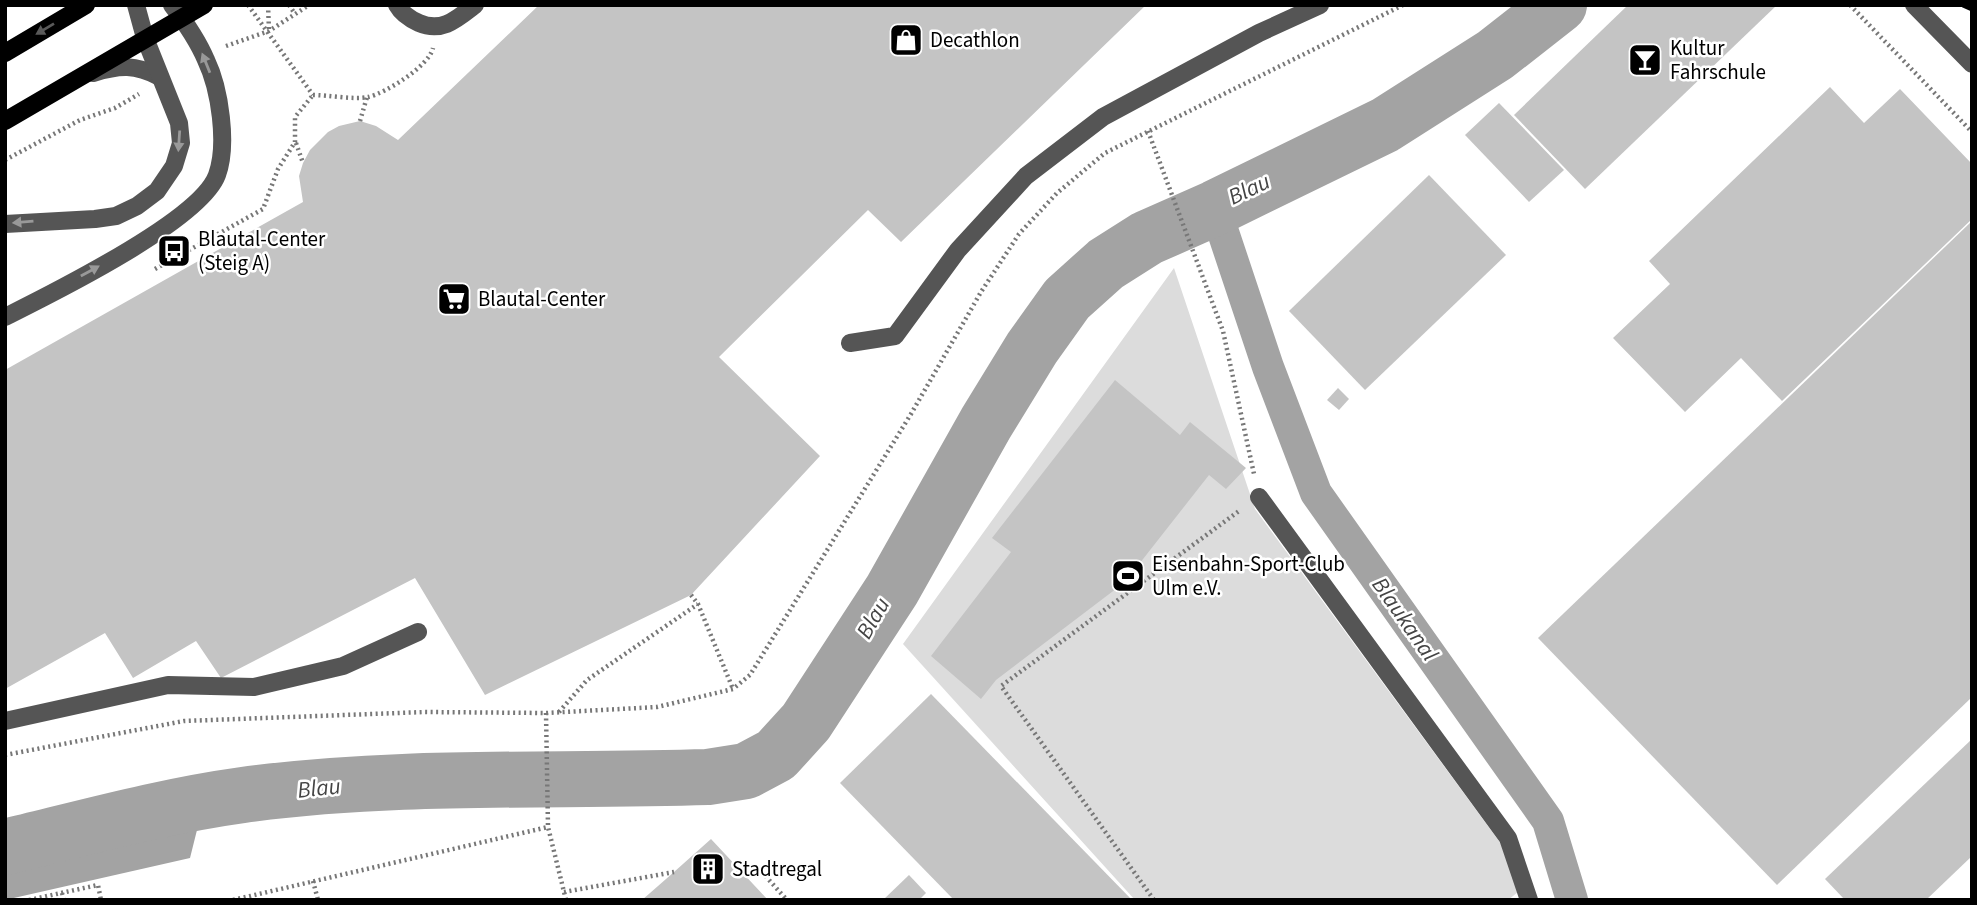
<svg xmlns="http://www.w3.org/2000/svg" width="1977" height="905" font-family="'Source Sans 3',sans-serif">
<rect width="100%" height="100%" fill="#fff"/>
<!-- green -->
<path fill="#dcdcdc" d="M1174,268L1255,509L1504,848L1518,892L1508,900H1135L903,644Z"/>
<!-- water -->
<path fill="#a3a3a3" d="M204,802L190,858L5,900V847Z"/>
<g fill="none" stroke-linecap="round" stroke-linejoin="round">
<!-- canal -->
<path stroke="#a3a3a3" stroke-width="32" d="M1215,208L1268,367L1316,493L1548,821L1572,900"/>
<!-- river -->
<path stroke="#a3a3a3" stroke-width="56" d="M5,847C84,828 163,806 243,795C397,774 553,782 708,777L746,771L776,755L806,722L892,590L986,423L1032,348L1067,299L1106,264L1147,238L1215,208L1385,125L1495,55L1559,5"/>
</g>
<!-- building -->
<g fill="#c4c4c4">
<path d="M539,5H1146L901,242L868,210L719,357L820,456L691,595L485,695L415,578L221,678L196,641L133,678L105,633L5,689V370L303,202L299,176L303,163L310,150L328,132L339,126L360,121L376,126L398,140Z"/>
<path d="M1628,5H1777L1585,189L1514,115Z"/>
<path d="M1830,87L1864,123L1900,89L1972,164V219L1782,401L1741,358L1685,412L1613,338L1670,284L1649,261Z"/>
<path d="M1499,103L1564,170L1529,202L1465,135Z"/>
<path d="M1429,175L1506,255L1365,390L1289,311Z"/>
<path d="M1972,221V697L1777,885L1538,638Z"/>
<path d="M1115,380L1180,435L1190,422L1246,468L1226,489L1209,475L1125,582L996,680L981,699L931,656L1011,552L992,538Z"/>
<path d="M1338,388L1349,399L1339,410L1327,400Z"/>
<path d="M931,694L1132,900H954L840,783Z"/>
<path d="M1972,739V856L1926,900H1845L1825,879Z"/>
<path d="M711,839L768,900H642L674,872Z"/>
<path d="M909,875L926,893L919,900H883Z"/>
</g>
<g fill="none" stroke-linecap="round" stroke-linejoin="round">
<!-- path -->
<g stroke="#777" stroke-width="4.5" stroke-dasharray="2 3.5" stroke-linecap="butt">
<path d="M248,5L313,95"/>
<path d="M268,5L269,30"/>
<path d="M289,5L295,14"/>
<path d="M1850,5L1972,132"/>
<path d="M226,46L269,31L309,5"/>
<path d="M313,95C328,95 354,100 368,97C386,93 429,66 433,48"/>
<path d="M360,121L367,97"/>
<path d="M1148,131L1223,331L1254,474"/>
<path d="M296,143L303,163"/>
<path d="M5,160L80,120L115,108L139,94"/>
<path d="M155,269L263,209L278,169L295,142V117L313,95"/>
<path d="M691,595L698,604L733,689"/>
<path d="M559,712L587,680L698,604"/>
<path d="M546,713L548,827L566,900"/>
<path d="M5,755L184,721L425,712L546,713L657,707L733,689L750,675L911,414L981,292L1019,234L1057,193L1105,153L1403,5"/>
<path d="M735,866L761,871L787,900"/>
<path d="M313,881L318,900"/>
<path d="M564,892L674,872"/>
<path d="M62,893L64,900"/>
<path d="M29,900L98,885L101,900"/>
<path d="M233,900L548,827"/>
<path d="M1154,900L1001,686L1239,511"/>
</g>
<!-- minor -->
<g stroke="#555" stroke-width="18">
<path d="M397,5C402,14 410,19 419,23C442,33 457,19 475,5"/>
<path d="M1914,5L1972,64"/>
<path d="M93,73C120,65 135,64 160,77"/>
<path d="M5,224L95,219L116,216L137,206L157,191L174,166L181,143L179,123L145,38L136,5"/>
<path d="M5,317C51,294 200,221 217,175C228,145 220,89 206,60C198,41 185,22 172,5"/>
<path d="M850,343L895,336L958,250L1026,176L1103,117L1259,33L1320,5"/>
<path d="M1259,497L1508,838L1529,900"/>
<path d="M5,721L168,685L254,687L343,666L418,632"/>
</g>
<!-- major -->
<g stroke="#000" stroke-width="18">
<path d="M5,53L86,5"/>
<path d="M5,121L204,5"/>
</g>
<!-- rail -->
<path stroke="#000" stroke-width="5" stroke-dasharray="10 3.5 2 3.5" stroke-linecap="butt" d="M1963,5L1972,9"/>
</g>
<!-- one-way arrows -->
<defs><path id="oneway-solid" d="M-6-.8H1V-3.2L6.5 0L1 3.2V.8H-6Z" transform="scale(1.75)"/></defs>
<use fill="#595959" href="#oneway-solid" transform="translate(45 29) rotate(149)"/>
<g fill="#999">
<use href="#oneway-solid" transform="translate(206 63) rotate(-112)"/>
<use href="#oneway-solid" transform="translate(179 141) rotate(94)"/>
<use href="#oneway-solid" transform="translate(23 222) rotate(175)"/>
<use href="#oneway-solid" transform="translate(90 271) rotate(-29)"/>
</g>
<!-- icons -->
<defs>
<symbol id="shop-square" viewBox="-11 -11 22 22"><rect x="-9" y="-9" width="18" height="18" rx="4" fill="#000" stroke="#fff"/><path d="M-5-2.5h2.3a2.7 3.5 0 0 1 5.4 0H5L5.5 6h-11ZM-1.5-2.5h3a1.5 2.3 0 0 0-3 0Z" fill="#fff"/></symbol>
<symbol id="bar-square" viewBox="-11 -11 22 22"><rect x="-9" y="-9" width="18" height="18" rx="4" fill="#000" stroke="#fff"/><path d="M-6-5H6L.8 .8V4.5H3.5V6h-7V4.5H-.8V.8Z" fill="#fff"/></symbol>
<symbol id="bus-square" viewBox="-11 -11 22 22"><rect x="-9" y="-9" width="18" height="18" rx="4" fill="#000" stroke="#fff"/><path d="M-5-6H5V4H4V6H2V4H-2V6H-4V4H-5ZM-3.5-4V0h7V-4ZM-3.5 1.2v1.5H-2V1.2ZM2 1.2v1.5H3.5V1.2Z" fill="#fff"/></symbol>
<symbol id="supermarket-square" viewBox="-11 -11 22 22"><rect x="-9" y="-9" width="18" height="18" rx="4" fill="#000" stroke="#fff"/><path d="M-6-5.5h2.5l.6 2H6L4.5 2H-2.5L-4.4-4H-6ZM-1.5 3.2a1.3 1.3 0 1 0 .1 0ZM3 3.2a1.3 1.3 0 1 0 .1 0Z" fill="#fff"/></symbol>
<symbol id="stadium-square" viewBox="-11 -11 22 22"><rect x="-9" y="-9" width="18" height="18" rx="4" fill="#000" stroke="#fff"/><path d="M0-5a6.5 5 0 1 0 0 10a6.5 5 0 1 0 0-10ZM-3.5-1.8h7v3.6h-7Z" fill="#fff"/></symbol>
<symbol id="building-square" viewBox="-11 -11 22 22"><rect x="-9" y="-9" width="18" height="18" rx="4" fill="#000" stroke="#fff"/><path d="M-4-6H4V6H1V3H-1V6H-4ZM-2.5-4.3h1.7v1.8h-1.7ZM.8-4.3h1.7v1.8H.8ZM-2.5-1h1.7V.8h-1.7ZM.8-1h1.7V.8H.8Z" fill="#fff"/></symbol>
</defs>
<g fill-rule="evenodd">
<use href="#shop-square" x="887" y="21" width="38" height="38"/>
<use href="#bar-square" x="1626" y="41" width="38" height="38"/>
<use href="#bus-square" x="155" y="232" width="38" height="38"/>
<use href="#supermarket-square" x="435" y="280" width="38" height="38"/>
<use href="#stadium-square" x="1109" y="557" width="38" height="38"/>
<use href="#building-square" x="689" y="850" width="38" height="38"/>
</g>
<g text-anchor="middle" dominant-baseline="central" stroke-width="5" stroke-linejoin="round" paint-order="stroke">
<!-- poi labels -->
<g font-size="21" fill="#000" stroke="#fff" text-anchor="start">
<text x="930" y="40">Decathlon</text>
<text x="1670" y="48">Kultur<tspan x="1670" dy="24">Fahrschule</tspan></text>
<text x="198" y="239">Blautal-Center<tspan x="198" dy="24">(Steig A)</tspan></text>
<text x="478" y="299">Blautal-Center</text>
<text x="1152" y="564">Eisenbahn-Sport-Club<tspan x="1152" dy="24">Ulm e.V.</tspan></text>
<text x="732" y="869">Stadtregal</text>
</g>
<!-- water labels -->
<g font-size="23" font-style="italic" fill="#444" stroke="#fff">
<text transform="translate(1249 189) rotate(-25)">Blau</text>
<text transform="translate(873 618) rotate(-60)">Blau</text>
<text transform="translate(1405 619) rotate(55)">Blaukanal</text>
<text transform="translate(319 788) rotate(-6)">Blau</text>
</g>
</g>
<!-- border -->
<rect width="1977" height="905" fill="none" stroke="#000000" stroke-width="14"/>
</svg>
